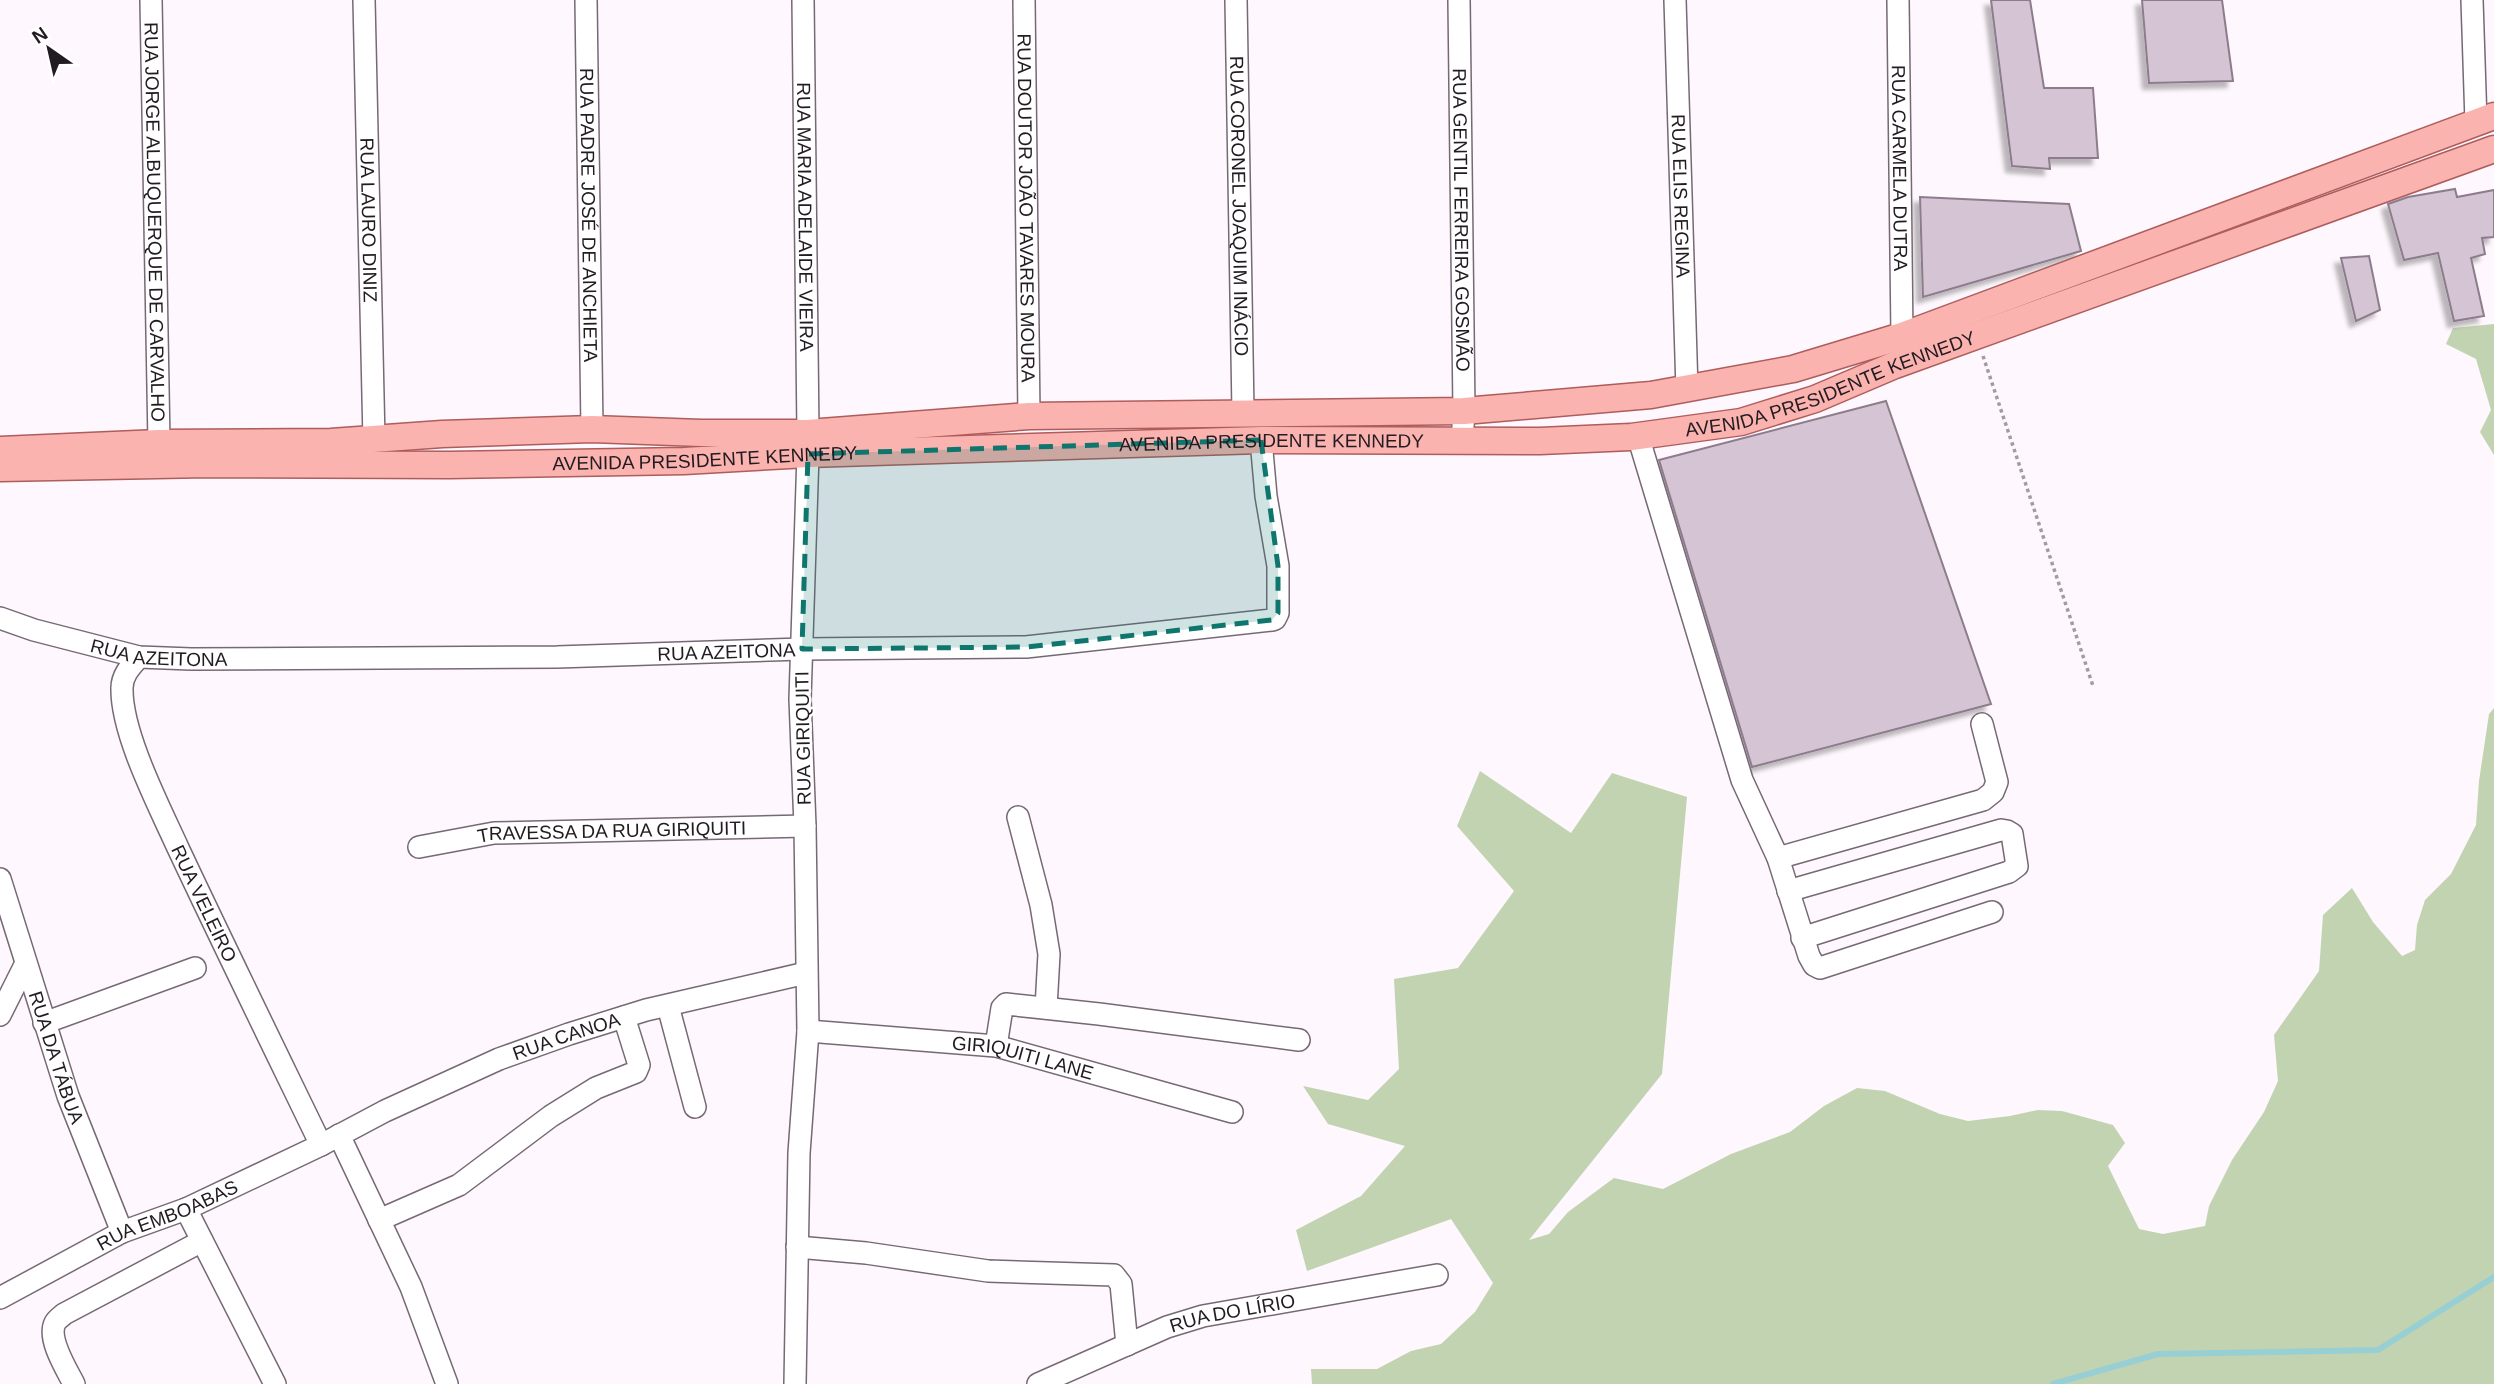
<svg xmlns="http://www.w3.org/2000/svg" width="2494" height="1384" font-family="Helvetica,sans-serif">
<defs>
<filter id="shadow"><feDropShadow dx="-6" dy="6" stdDeviation="2" flood-color="#0004"/></filter>
</defs>
<rect width="100%" height="100%" fill="#fef7fd"/>
<!-- green -->
<g fill="#c2d3b1">
<path d="M2494,324V455L2480,432L2491,410L2476,359L2446,344L2453,328Z"/>
<path d="M2494,708V1384H1312L1311,1369H1377L1411,1351L1441,1344L1475,1312L1493,1283L1451,1219L1307,1271L1296,1230L1361,1196L1405,1146L1328,1124L1303,1086L1368,1100L1399,1069L1394,979L1458,968L1514,891L1457,826L1480,771L1571,833L1612,773L1687,797L1662,1074L1529,1240L1549,1234L1568,1212L1614,1178L1663,1189L1731,1154L1790,1132L1824,1106L1857,1088L1885,1091L1940,1114L1968,1121L2010,1116L2038,1110L2062,1111L2113,1125L2125,1143L2108,1166L2139,1229L2163,1234L2205,1226L2209,1206L2232,1160L2264,1112L2278,1081L2274,1035L2319,971L2323,915L2352,888L2373,922L2402,956L2415,950L2417,925L2425,900L2451,874L2476,825L2479,781L2489,714Z"/>
</g>
<g fill="none" stroke-linecap="round" stroke-linejoin="round">
<!-- stream -->
<path stroke="#98cfd4" stroke-width="6" d="M2053,1384L2158,1354L2378,1350L2494,1277"/>
</g>
<!-- building -->
<g fill="#d5c4d4" stroke="#8d7d8c" stroke-width="2" filter="url(#shadow)">
<path d="M1991,0H2030L2044,88H2093L2098,158H2049L2050,169L2012,166Z"/>
<path d="M2142,0H2222L2233,81L2149,83Z"/>
<path d="M2455,189L2457,197L2494,190V237L2482,238L2485,254L2471,258L2484,316L2454,321L2438,253L2404,260L2388,204L2408,197Z"/>
<path d="M1920,197L2069,204L2081,251L1923,297Z"/>
<path d="M2369,256L2380,310L2356,321L2341,258Z"/>
<path d="M1886,401L1991,704L1752,767L1659,460Z"/>
</g>
<g fill="none" stroke-linecap="round" stroke-linejoin="round">
<defs>
<g id="minor">
<path id="s1" d="M151,0L159,443"/>
<path id="s2" d="M364,0L374,440"/>
<path id="s3" d="M586,0L592,429"/>
<path id="s4" d="M803,0L808,433"/>
<path id="s5" d="M1024,0L1029,416"/>
<path id="s6" d="M1236,0L1243,412"/>
<path id="s7" d="M1459,0L1464,411L1462,442"/>
<path id="s8" d="M1675,0L1687,390"/>
<path id="s9" d="M1898,0L1902,336"/>
<path d="M2472,0L2476,122"/>
<path d="M1638,436L1742,780L1778,858L1809,956L1814,965L1820,968L1992,912"/>
<path id="s10" d="M0,618L34,630L139,657L191,659L557,657L802,649L1026,647L1272,620L1275,619L1278,613V566L1266,496L1261,440"/>
<path id="s11" d="M139,657C131,666 122,675 122,688C121,733 159,806 178,848C225,948 273,1046 321,1145"/>
<path d="M1018,817L1041,905L1049,954L1046,1008"/>
<path id="s12" d="M419,847L494,833L805,826"/>
<path d="M1778,858L1983,800L1993,792L1997,782L1982,724"/>
<path id="s13" d="M0,879L68,1096L122,1232"/>
<path d="M1788,891L2001,830L2007,831L2012,834L2017,866L2009,872L1802,938"/>
<path d="M668,1006L695,1107"/>
<path d="M0,1015L25,965"/>
<path d="M44,1023L195,968"/>
<path id="s14" d="M808,1031L996,1046L1232,1112"/>
<path d="M996,1046L1002,1008L1006,1004L1099,1014L1299,1040"/>
<path d="M339,1135L411,1287L447,1384"/>
<path d="M186,1209L275,1384"/>
<path d="M379,1220L459,1185L551,1116L596,1088L636,1072L639,1065L624,1017"/>
<path d="M797,1247L866,1253L988,1271L1114,1275L1121,1284L1127,1345"/>
<path id="s15" d="M0,1298L122,1232L186,1209L321,1145L385,1111L499,1059L569,1034L646,1010L806,973"/>
<path d="M74,1384C67,1370 47,1339 55,1323C57,1319 61,1317 64,1314L202,1241"/>
<path d="M795,1384L799,1153L808,1031L805,826L800,699L808,454"/>
<path id="s16" d="M1038,1384L1167,1327L1203,1316L1437,1275"/>
</g>
<g id="major">
<path d="M0,450L159,443L331,442L442,434L592,429L701,433H808L1029,416L1464,411L1651,395L1793,369L1902,336L2494,116"/>
<path id="s17" d="M0,468L208,464L450,465L684,461L808,454L1261,440L1540,441L1631,437L1741,422L1815,399L1895,365L2494,149"/>
</g>
</defs>
<!-- minor casing -->
<use href="#minor" stroke="#776876" stroke-width="24"/>
<!-- major casing -->
<use href="#major" stroke="#ad5d5c" stroke-width="29"/>
<!-- path -->
<path stroke="#a29ba1" stroke-width="3.5" stroke-dasharray="3.5 3.5" stroke-linecap="butt" d="M1983,356L2093,686"/>
<!-- minor -->
<use href="#minor" stroke="#fff" stroke-width="21"/>
<!-- major -->
<use href="#major" stroke="#fbb3b0" stroke-width="26"/>
</g>
<!-- marked area -->
<path fill="#0f766e" fill-opacity="0.2" stroke="#0f766e" stroke-width="5" stroke-dasharray="14 9" stroke-linejoin="round" d="M1261,440L1278,566V613L1272,620L1026,647L802,649L808,454Z"/>
<g text-anchor="middle" dominant-baseline="central" stroke-width="5" stroke-linejoin="round" paint-order="stroke">
<!-- street labels -->
<g font-size="19" fill="#221b21" stroke="#fff">
<text stroke="none"><textPath href="#s9" startOffset="168">RUA CARMELA DUTRA</textPath></text>
<text stroke="none"><textPath href="#s8" startOffset="196">RUA ELIS REGINA</textPath></text>
<text stroke="none"><textPath href="#s6" startOffset="206">RUA CORONEL JOAQUIM INÁCIO</textPath></text>
<text stroke="none"><textPath href="#s5" startOffset="208">RUA DOUTOR JOÃO TAVARES MOURA</textPath></text>
<text stroke="none"><textPath href="#s3" startOffset="215">RUA PADRE JOSÉ DE ANCHIETA</textPath></text>
<text stroke="none"><textPath href="#s4" startOffset="217">RUA MARIA ADELAIDE VIEIRA</textPath></text>
<text stroke="none"><textPath href="#s2" startOffset="220">RUA LAURO DINIZ</textPath></text>
<text stroke="none"><textPath href="#s7" startOffset="220">RUA GENTIL FERREIRA GOSMÃO</textPath></text>
<text stroke="none"><textPath href="#s1" startOffset="222">RUA JORGE ALBUQUERQUE DE CARVALHO</textPath></text>
<text stroke="none"><textPath href="#s17" startOffset="1839">AVENIDA PRESIDENTE KENNEDY</textPath></text>
<text stroke="none"><textPath href="#s17" startOffset="1272">AVENIDA PRESIDENTE KENNEDY</textPath></text>
<text stroke="none"><textPath href="#s17" startOffset="705">AVENIDA PRESIDENTE KENNEDY</textPath></text>
<text stroke="none"><textPath href="#s10" startOffset="164">RUA AZEITONA</textPath></text>
<text stroke="none"><textPath href="#s10" startOffset="732">RUA AZEITONA</textPath></text>
<text transform="translate(803 738) rotate(-91)">RUA GIRIQUITI</text>
<text stroke="none"><textPath href="#s12" startOffset="194">TRAVESSA DA RUA GIRIQUITI</textPath></text>
<text stroke="none"><textPath href="#s11" startOffset="268">RUA VELEIRO</textPath></text>
<text stroke="none"><textPath href="#s15" startOffset="625">RUA CANOA</textPath></text>
<text stroke="none"><textPath href="#s13" startOffset="187">RUA DA TÁBUA</textPath></text>
<text stroke="none"><textPath href="#s14" startOffset="217">GIRIQUITI LANE</textPath></text>
<text stroke="none"><textPath href="#s15" startOffset="187">RUA EMBOABAS</textPath></text>
<text stroke="none"><textPath href="#s16" startOffset="208">RUA DO LÍRIO</textPath></text>
</g>
</g>
<!-- north arrow -->
<g transform="translate(49 49) rotate(326)" stroke="#ffffff" stroke-width="5" paint-order="stroke">
<path d="M0-5L12 26L0 18L-12 26Z" fill="#221b21"/>
<text y="-10" font-size="19" font-weight="bold" text-anchor="middle" fill="#221b21">N</text>
</g>
</svg>
